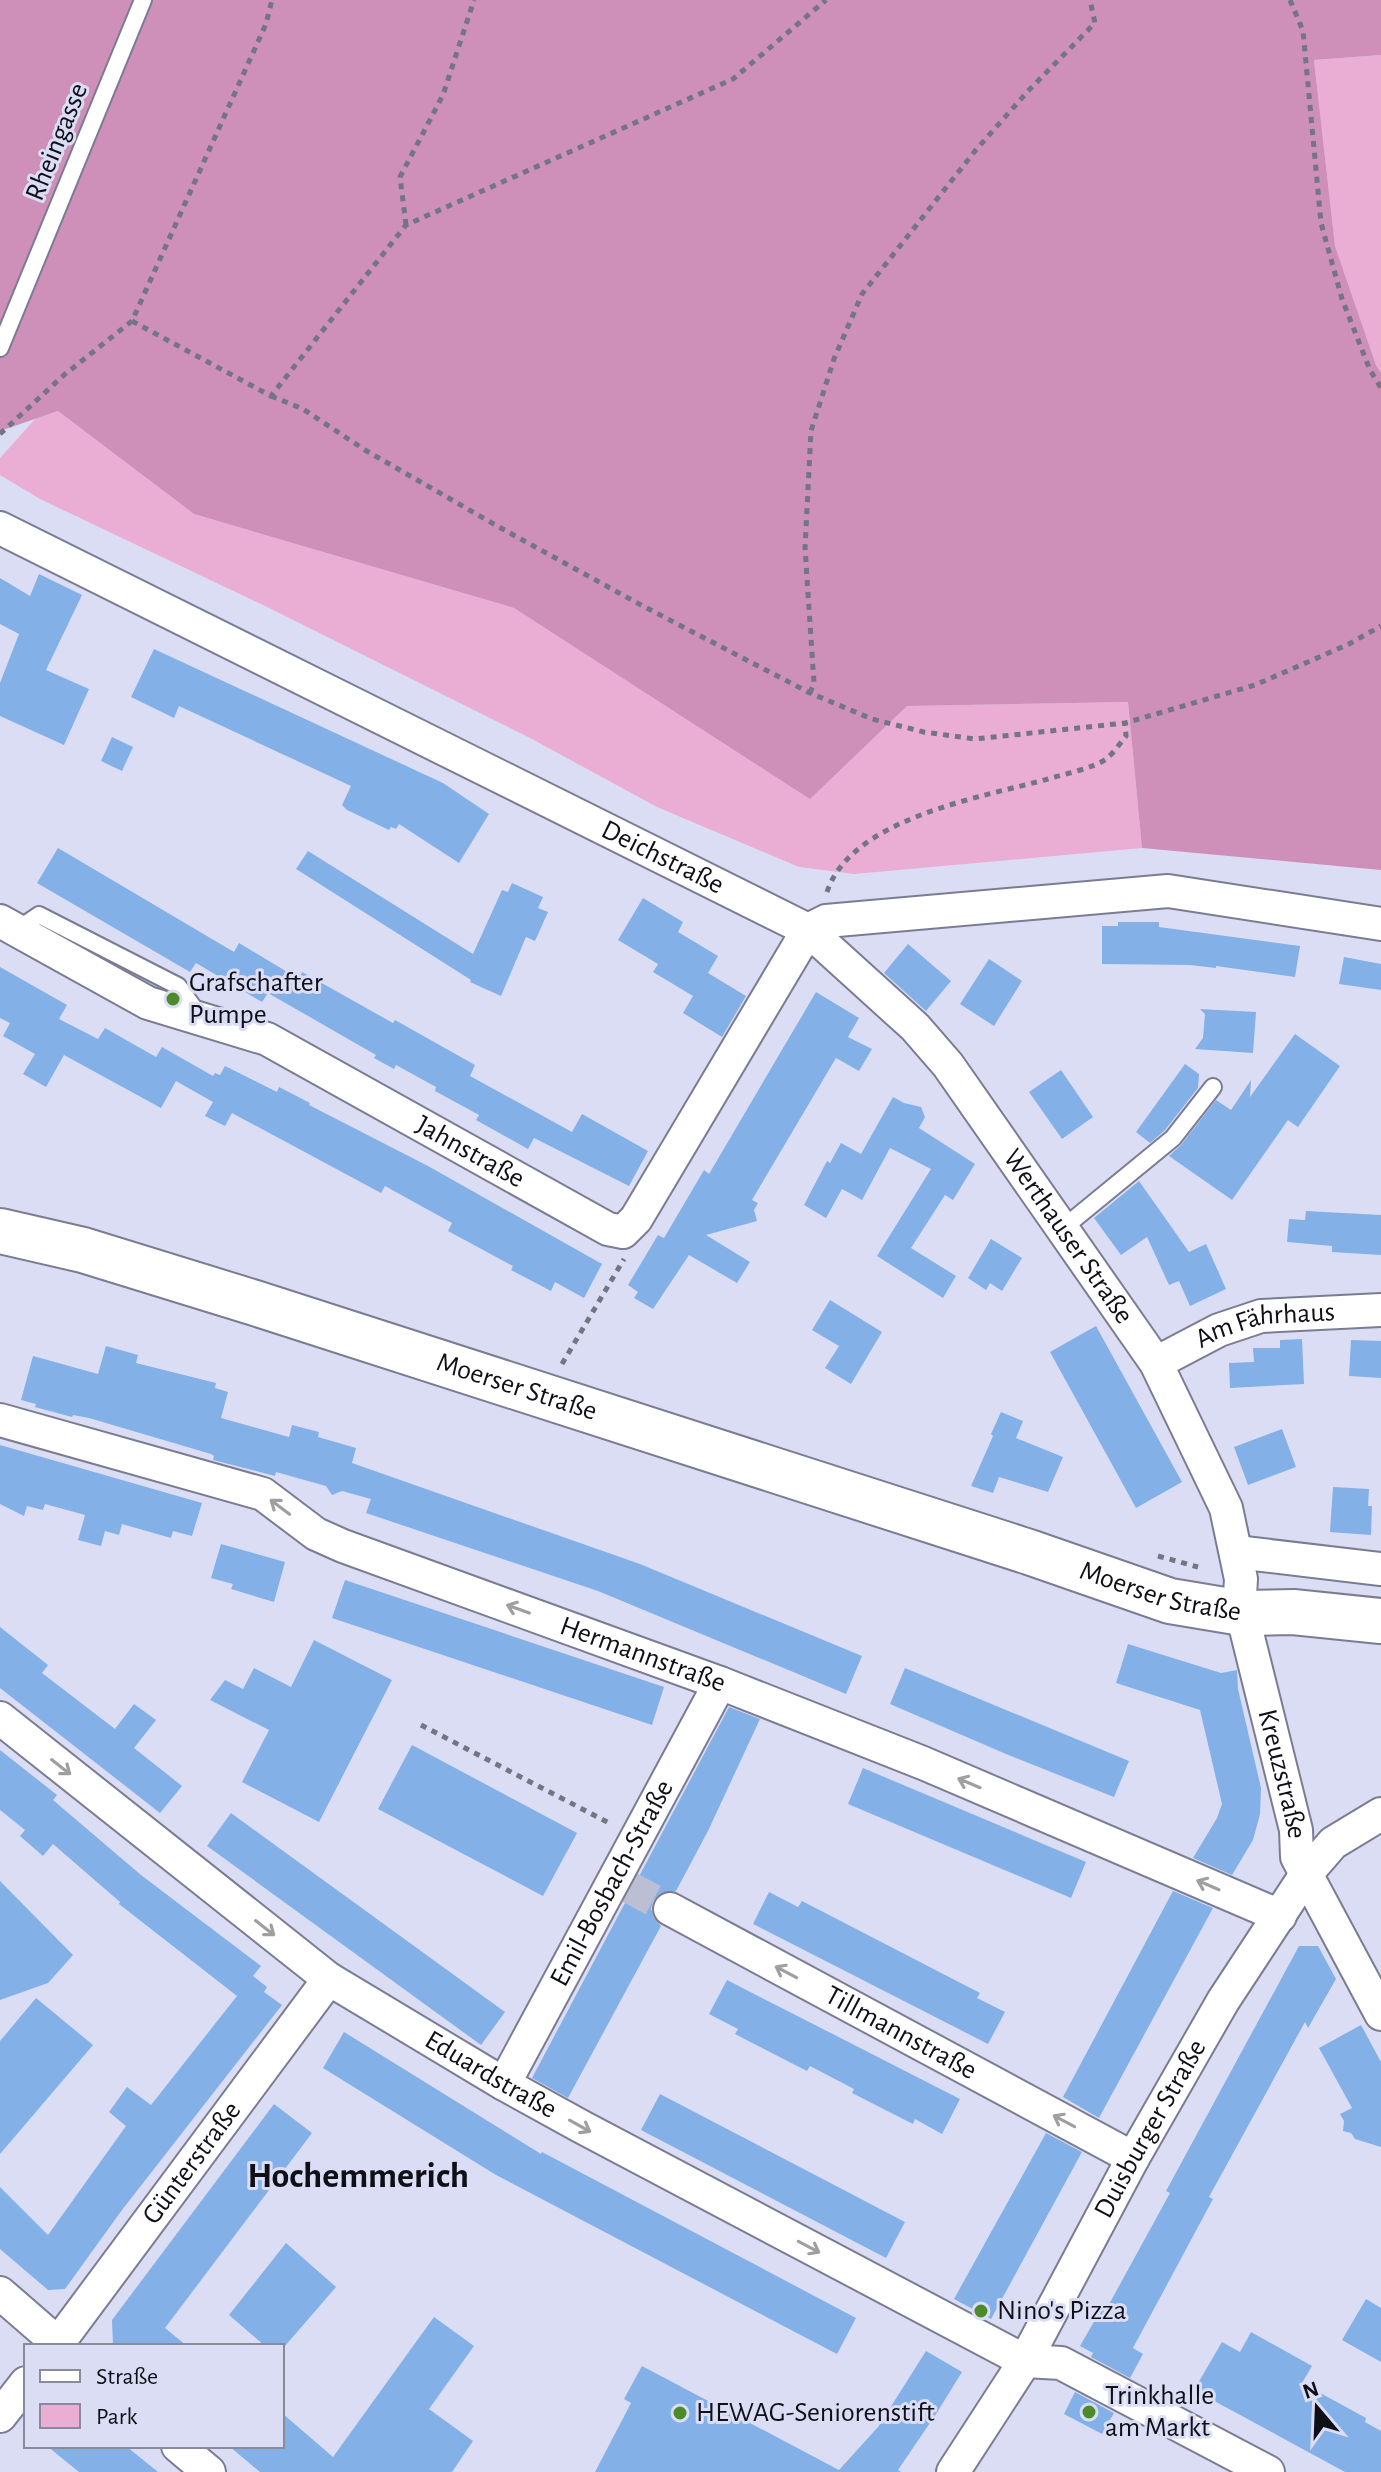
<svg xmlns="http://www.w3.org/2000/svg" width="1381" height="2472" font-family="'Alegreya Sans',sans-serif">
<rect width="100%" height="100%" fill="#dbddf5"/>
<!-- green -->
<g fill="#eaaed5">
<path d="M1381,55V373L1376,365L1335,246L1314,60Z"/>
<path d="M58,411L194,514L514,608L810,798L907,706L1128,702L1142,848L854,874L799,867L657,807L530,738L263,605L40,499L0,475V458L35,419Z"/>
</g>
<!-- forest -->
<path fill="#ce8fb8" d="M0,0H1381V55L1314,60L1335,246L1376,365L1381,373V870L1142,848L1128,702L907,706L810,799L514,608L194,514L58,411L0,431Z"/>
<!-- building -->
<g fill="#83b1e7">
<path d="M39,574L82,595L46,670L89,689L64,745L0,716V683L19,634L0,624V578L30,596Z"/>
<path d="M154,649L443,783L489,814L459,863L399,824L396,829L391,827L389,830L347,810L342,805L351,786L179,706L174,718L131,697Z"/>
<path d="M112,737L133,747L122,771L101,761Z"/>
<path d="M58,848L234,952L239,943L299,979L302,972L393,1023L395,1020L475,1065L470,1076L572,1132L582,1114L648,1151L629,1186L534,1138L528,1149L476,1120L479,1115L435,1091L436,1087L396,1065L394,1069L374,1058L376,1055L268,993L262,1002L196,963L190,972L37,883Z"/>
<path d="M308,851L473,954L502,890L508,892L512,883L543,897L538,908L548,912L535,941L526,937L501,996L470,982L471,980L296,869Z"/>
<path d="M643,898L683,922L678,932L718,956L708,973L746,996L722,1037L683,1013L693,996L653,972L658,964L618,940Z"/>
<path d="M1118,922H1159V927L1300,946L1295,977L1216,966V968L1190,965L1102,964V926H1118Z"/>
<path d="M908,944L951,981L926,1011L884,973Z"/>
<path d="M1344,957L1381,964V990L1339,984Z"/>
<path d="M989,959L1022,981L994,1026L960,1004Z"/>
<path d="M0,967L67,1005L59,1019L98,1039L105,1028L156,1057L162,1047L213,1076L215,1073L220,1075L225,1066L277,1092L279,1087L310,1103L309,1105L428,1166L602,1264L584,1298L555,1282L551,1291L511,1270L513,1266L448,1231L452,1223L385,1186L381,1193L232,1113L225,1126L205,1116L213,1102L176,1081L161,1108L64,1055L46,1087L23,1074L35,1054L3,1036L10,1023L0,1018Z"/>
<path d="M816,992L859,1018L848,1037L872,1049L859,1071L836,1058L752,1200L758,1203L754,1210L757,1221L706,1235L750,1262L737,1283L689,1255L653,1309L634,1298L638,1292L628,1285L658,1235L664,1238L704,1170L709,1174Z"/>
<path d="M1200,1009L1256,1012L1253,1053L1195,1049L1203,1038L1205,1014Z"/>
<path d="M1295,1034L1340,1066L1298,1127L1288,1120L1232,1200L1169,1156L1181,1145L1216,1100L1231,1110L1251,1080L1250,1097Z"/>
<path d="M1185,1064L1199,1074L1198,1088L1165,1130L1150,1143L1136,1132Z"/>
<path d="M1061,1070L1093,1117L1062,1139L1029,1092Z"/>
<path d="M893,1097L904,1103L921,1107L925,1117L919,1128L975,1164L953,1200L945,1195L911,1248L956,1276L943,1298L877,1256L931,1169L890,1148L862,1200L842,1189L826,1218L804,1205L827,1161L830,1163L841,1143L861,1154Z"/>
<path d="M1139,1181L1189,1252L1206,1244L1226,1289L1190,1306L1179,1281L1169,1285L1147,1237L1121,1255L1094,1218Z"/>
<path d="M1306,1211L1381,1215V1255L1332,1252V1246L1287,1242L1289,1219L1305,1220Z"/>
<path d="M991,1239L1022,1258L1002,1291L990,1283L986,1290L968,1278Z"/>
<path d="M830,1300L882,1332L851,1384L825,1368L839,1346L812,1330Z"/>
<path d="M1096,1326L1182,1482L1136,1508L1050,1352Z"/>
<path d="M1302,1339L1304,1384L1230,1388L1229,1363L1254,1362L1253,1348H1280V1340Z"/>
<path d="M1351,1340L1381,1341V1378L1349,1376Z"/>
<path d="M106,1346L138,1355L136,1363L216,1383L215,1388L228,1392L221,1418L289,1437L292,1425L319,1432L318,1437L356,1448L352,1463L640,1564L862,1656L846,1694L598,1591L366,1513L371,1499L342,1491L332,1495L326,1486L276,1472L275,1476L213,1460L214,1456L211,1454L89,1418L73,1415L72,1417L35,1407L36,1404L21,1400L33,1356L98,1374Z"/>
<path d="M1001,1412L1023,1421L1016,1438L1063,1457L1048,1492L999,1477L993,1493L971,1486L993,1436L991,1434Z"/>
<path d="M1282,1429L1296,1467L1248,1485L1234,1447Z"/>
<path d="M0,1445L202,1503L192,1536L173,1531L171,1538L122,1524L119,1535L105,1531L101,1546L78,1540L85,1515L45,1504L43,1510L27,1506L24,1516L0,1504Z"/>
<path d="M1333,1487L1369,1489L1368,1506H1372L1371,1535L1330,1532Z"/>
<path d="M221,1544L285,1562L274,1602L231,1589L233,1584L211,1578Z"/>
<path d="M345,1580L664,1687L652,1725L332,1618Z"/>
<path d="M0,1627L48,1665L42,1673L115,1729L134,1704L156,1720L134,1748L182,1786L160,1813L0,1688Z"/>
<path d="M314,1640L392,1680L319,1822L242,1782L269,1730L210,1700L225,1680L243,1689L254,1668L291,1687Z"/>
<path d="M1128,1644L1221,1673L1237,1670L1238,1689L1261,1788L1260,1814L1253,1840L1232,1875L1193,1858L1217,1818L1222,1804L1200,1710L1116,1683Z"/>
<path d="M905,1668L1129,1761L1114,1797L1006,1754L890,1704Z"/>
<path d="M729,1707L760,1719L708,1831L676,1891L661,1893L653,1901L651,1909L654,1918L661,1926L568,2098L532,2078Z"/>
<path d="M412,1745L577,1833L543,1896L378,1809Z"/>
<path d="M0,1750L57,1795L53,1800L141,1875L261,1966L253,1976L267,1987L264,1992L282,2005L122,2210L65,2289L48,2290L0,2249V2187L48,2235L126,2126L109,2112L127,2087L151,2105L237,1996L119,1904L120,1902L53,1844L43,1856L20,1836L25,1830L0,1810Z"/>
<path d="M863,1768L1086,1862L1071,1898L848,1804Z"/>
<path d="M231,1813L505,2012L481,2045L207,1846Z"/>
<path d="M0,1881L73,1955L48,1983L0,2000Z"/>
<path d="M1173,1891L1213,1908L1099,2118L1063,2097Z"/>
<path d="M769,1892L798,1907L802,1901L980,1993L977,1998L1005,2012L988,2044L753,1924Z"/>
<path d="M1299,1946H1318L1336,1979L1308,2028L1305,2022L1209,2197L1213,2199L1133,2348L1143,2354L1130,2378L1091,2357L1093,2353L1080,2346L1103,2306L1107,2308L1170,2193L1166,2191Z"/>
<path d="M727,1980L960,2099L942,2134L915,2119L913,2124L852,2093L854,2089L810,2066L807,2071L735,2034L738,2029L709,2014Z"/>
<path d="M36,1998L93,2045L0,2154V2041Z"/>
<path d="M1361,2025L1381,2062V2147L1355,2139L1351,2133L1343,2131L1344,2121L1340,2114L1352,2108L1319,2048Z"/>
<path d="M344,2032L541,2154L542,2152L856,2318L837,2354L496,2175L323,2068Z"/>
<path d="M660,2094L905,2222L886,2258L641,2130Z"/>
<path d="M274,2104L312,2133L165,2328L187,2346H113L112,2320Z"/>
<path d="M1046,2133L1082,2152L991,2319L954,2299Z"/>
<path d="M286,2243L336,2287L285,2346H265L229,2315Z"/>
<path d="M1366,2299L1381,2308V2362L1342,2340Z"/>
<path d="M434,2317L474,2346L429,2409L473,2441L452,2472H260L229,2446H282V2413L333,2457Z"/>
<path d="M1251,2332L1312,2366L1302,2383L1366,2418L1365,2422L1381,2431V2472H1345L1194,2390L1222,2342L1240,2352Z"/>
<path d="M926,2351L962,2372L936,2414L898,2470L901,2472H595L631,2403L624,2399L642,2366L839,2470L878,2427Z"/>
<path d="M1075,2392L1114,2413L1102,2434L1064,2414Z"/>
<path d="M47,2446H126L158,2472H79Z"/>
</g>
<g fill="none" stroke-linecap="round" stroke-linejoin="round">
<!-- street-tunnel -->
<path stroke="#bcbed4" stroke-width="32" stroke-dasharray="32 16" stroke-linecap="butt" d="M625,1885L670,1909"/>
<defs>
<g id="lane">
<path d="M0,348L143,0"/>
<path d="M17,930L39,915L178,986L199,1015"/>
<path d="M1062,1229L1173,1138L1213,1087"/>
</g>
<g id="street">
<path id="s1" d="M0,528L808,930L826,921L1168,891L1381,924"/>
<path id="s2" d="M0,921L148,1003L267,1039L608,1229L623,1232L636,1219L808,930L915,1027L948,1065L1156,1363L1226,1508L1241,1579L1240,1595"/>
<path id="s3" d="M1156,1363L1219,1330L1261,1316L1381,1310"/>
<path id="s4" d="M0,1420L263,1494L316,1534L343,1546L720,1683L923,1763L1280,1916"/>
<path d="M1236,1552L1381,1569"/>
<path id="s5" d="M1242,1613L1296,1830L1297,1857L1381,2014"/>
<path id="s6" d="M0,1718L329,1979L504,2084L582,2127L1025,2361L1061,2363L1268,2472"/>
<path id="s7" d="M670,1909L1133,2158"/>
<path id="s8" d="M504,2084L720,1683"/>
<path d="M0,2293L61,2346"/>
<path id="s9" d="M56,2346L329,1979"/>
<path d="M0,2416L26,2383"/>
<path d="M178,2446L209,2472"/>
<path id="s10" d="M953,2472L1025,2361L1133,2158L1223,2001L1307,1873L1333,1843L1381,1814"/>
</g>
<g id="secondary">
<path id="s11" d="M0,1231L83,1250L255,1303L1029,1552L1170,1601L1242,1613L1293,1612L1381,1621"/>
</g>
</defs>
<!-- lane casing -->
<use href="#lane" stroke="#7b7c92" stroke-width="20"/>
<!-- street casing -->
<use href="#street" stroke="#7b7c92" stroke-width="36"/>
<!-- secondary casing -->
<use href="#secondary" stroke="#7b7c92" stroke-width="48"/>
<!-- path -->
<g stroke="#737484" stroke-width="5" stroke-dasharray="6 6" stroke-linecap="butt">
<path d="M1290,0L1303,31L1321,223L1342,299L1370,370L1381,388"/>
<path d="M406,225L400,177L443,95L474,0"/>
<path d="M132,321L271,396L406,225L733,79L826,0"/>
<path d="M271,396L303,409L365,450L499,527L641,605L810,693L872,719L924,732L975,739L1125,723L1255,685L1349,644L1381,626"/>
<path d="M0,434L64,375L132,321L266,24L272,0"/>
<path d="M810,693L814,683L805,548L811,431L834,359L862,294L975,151L1029,90L1095,23L1090,0"/>
<path d="M827,892C851,818 983,797 1048,779C1064,774 1094,768 1106,759C1114,753 1120,743 1126,736L1125,723"/>
<path d="M562,1364L624,1259"/>
<path d="M1158,1556L1198,1567"/>
<path d="M421,1725L611,1824"/>
</g>
<!-- lane -->
<use href="#lane" stroke="#fff" stroke-width="16"/>
<!-- street -->
<use href="#street" stroke="#fff" stroke-width="32"/>
<!-- secondary -->
<use href="#secondary" stroke="#fff" stroke-width="44"/>
</g>
<!-- one-way arrows -->
<defs><path id="oneway-shaft" d="M-6 0H5M1.5-3L5.5 0L1.5 3" fill="none" stroke-width="1.6" stroke-linecap="round" stroke-linejoin="round" transform="scale(2)"/></defs>
<g stroke="#9f9fa2">
<use href="#oneway-shaft" transform="translate(280 1507) rotate(-143)"/>
<use href="#oneway-shaft" transform="translate(518 1609) rotate(-160)"/>
<use href="#oneway-shaft" transform="translate(61 1767) rotate(38)"/>
<use href="#oneway-shaft" transform="translate(969 1783) rotate(-157)"/>
<use href="#oneway-shaft" transform="translate(1208 1885) rotate(-157)"/>
<use href="#oneway-shaft" transform="translate(265 1928) rotate(38)"/>
<use href="#oneway-shaft" transform="translate(786 1972) rotate(-152)"/>
<use href="#oneway-shaft" transform="translate(1064 2121) rotate(-152)"/>
<use href="#oneway-shaft" transform="translate(580 2126) rotate(29)"/>
<use href="#oneway-shaft" transform="translate(809 2247) rotate(28)"/>
</g>
<!-- markers -->
<g fill="#4d8b2a" stroke="#dbddf5" stroke-width="3">
<circle cx="173" cy="999" r="8"/>
<circle cx="981" cy="2311" r="8"/>
<circle cx="1089" cy="2412" r="8"/>
<circle cx="680" cy="2413" r="8"/>
</g>
<g text-anchor="middle" dominant-baseline="central" stroke-width="6" stroke-linejoin="round" paint-order="stroke">
<!-- street labels -->
<g font-size="28" fill="#0f0f17" stroke="#dbddf5">
<text transform="translate(57 142) rotate(-68)">Rheingasse</text>
<text stroke="none"><textPath href="#s1" startOffset="740">Deichstraße</textPath></text>
<text stroke="none"><textPath href="#s2" startOffset="526">Jahnstraße</textPath></text>
<text stroke="none"><textPath href="#s2" startOffset="1458">Werthauser Straße</textPath></text>
<text stroke="none"><textPath href="#s3" startOffset="118">Am Fährhaus</textPath></text>
<text stroke="none"><textPath href="#s11" startOffset="540">Moerser Straße</textPath></text>
<text stroke="none"><textPath href="#s11" startOffset="1216">Moerser Straße</textPath></text>
<text stroke="none"><textPath href="#s4" startOffset="688">Hermannstraße</textPath></text>
<text stroke="none"><textPath href="#s5" startOffset="166">Kreuzstraße</textPath></text>
<text stroke="none"><textPath href="#s8" startOffset="228">Emil-Bosbach-Straße</textPath></text>
<text stroke="none"><textPath href="#s7" startOffset="262">Tillmannstraße</textPath></text>
<text stroke="none"><textPath href="#s6" startOffset="608">Eduardstraße</textPath></text>
<text stroke="none"><textPath href="#s10" startOffset="396">Duisburger Straße</textPath></text>
<text stroke="none"><textPath href="#s9" startOffset="228">Günterstraße</textPath></text>
</g>
<!-- poi labels -->
<g font-size="28" fill="#0f0f17" stroke="#dbddf5" text-anchor="start">
<text x="189" y="983">Grafschafter<tspan x="189" dy="32">Pumpe</tspan></text>
<text x="997" y="2311">Nino's Pizza</text>
<text x="1105" y="2396">Trinkhalle<tspan x="1105" dy="32">am Markt</tspan></text>
<text x="696" y="2413">HEWAG-Seniorenstift</text>
</g>
<!-- district labels -->
<g font-size="36" font-weight="bold" fill="#0f0f17" stroke="#dbddf5">
<text x="358" y="2176">Hochemmerich</text>
</g>
</g>
<!-- legend -->
<rect x="24" y="2344" width="260" height="104" fill="#dbddf5" stroke="#898b9c" stroke-width="2"/>
<rect x="40" y="2370" width="40" height="12" fill="#ffffff" stroke="#898b9c" stroke-width="2"/>
<text x="96" y="2384" font-size="24" fill="#0f0f17">Straße</text>
<rect x="40" y="2404" width="40" height="24" fill="#eaaed5" stroke="#898b9c" stroke-width="2"/>
<text x="96" y="2424" font-size="24" fill="#0f0f17">Park</text>
<!-- north arrow -->
<g transform="translate(1317 2408) rotate(341)" stroke="#dbddf5" stroke-width="6" paint-order="stroke">
<path d="M0-6L14 30L0 20L-14 30Z" fill="#0f0f17"/>
<text y="-12" font-size="22" font-weight="bold" text-anchor="middle" fill="#0f0f17">N</text>
</g>
</svg>
